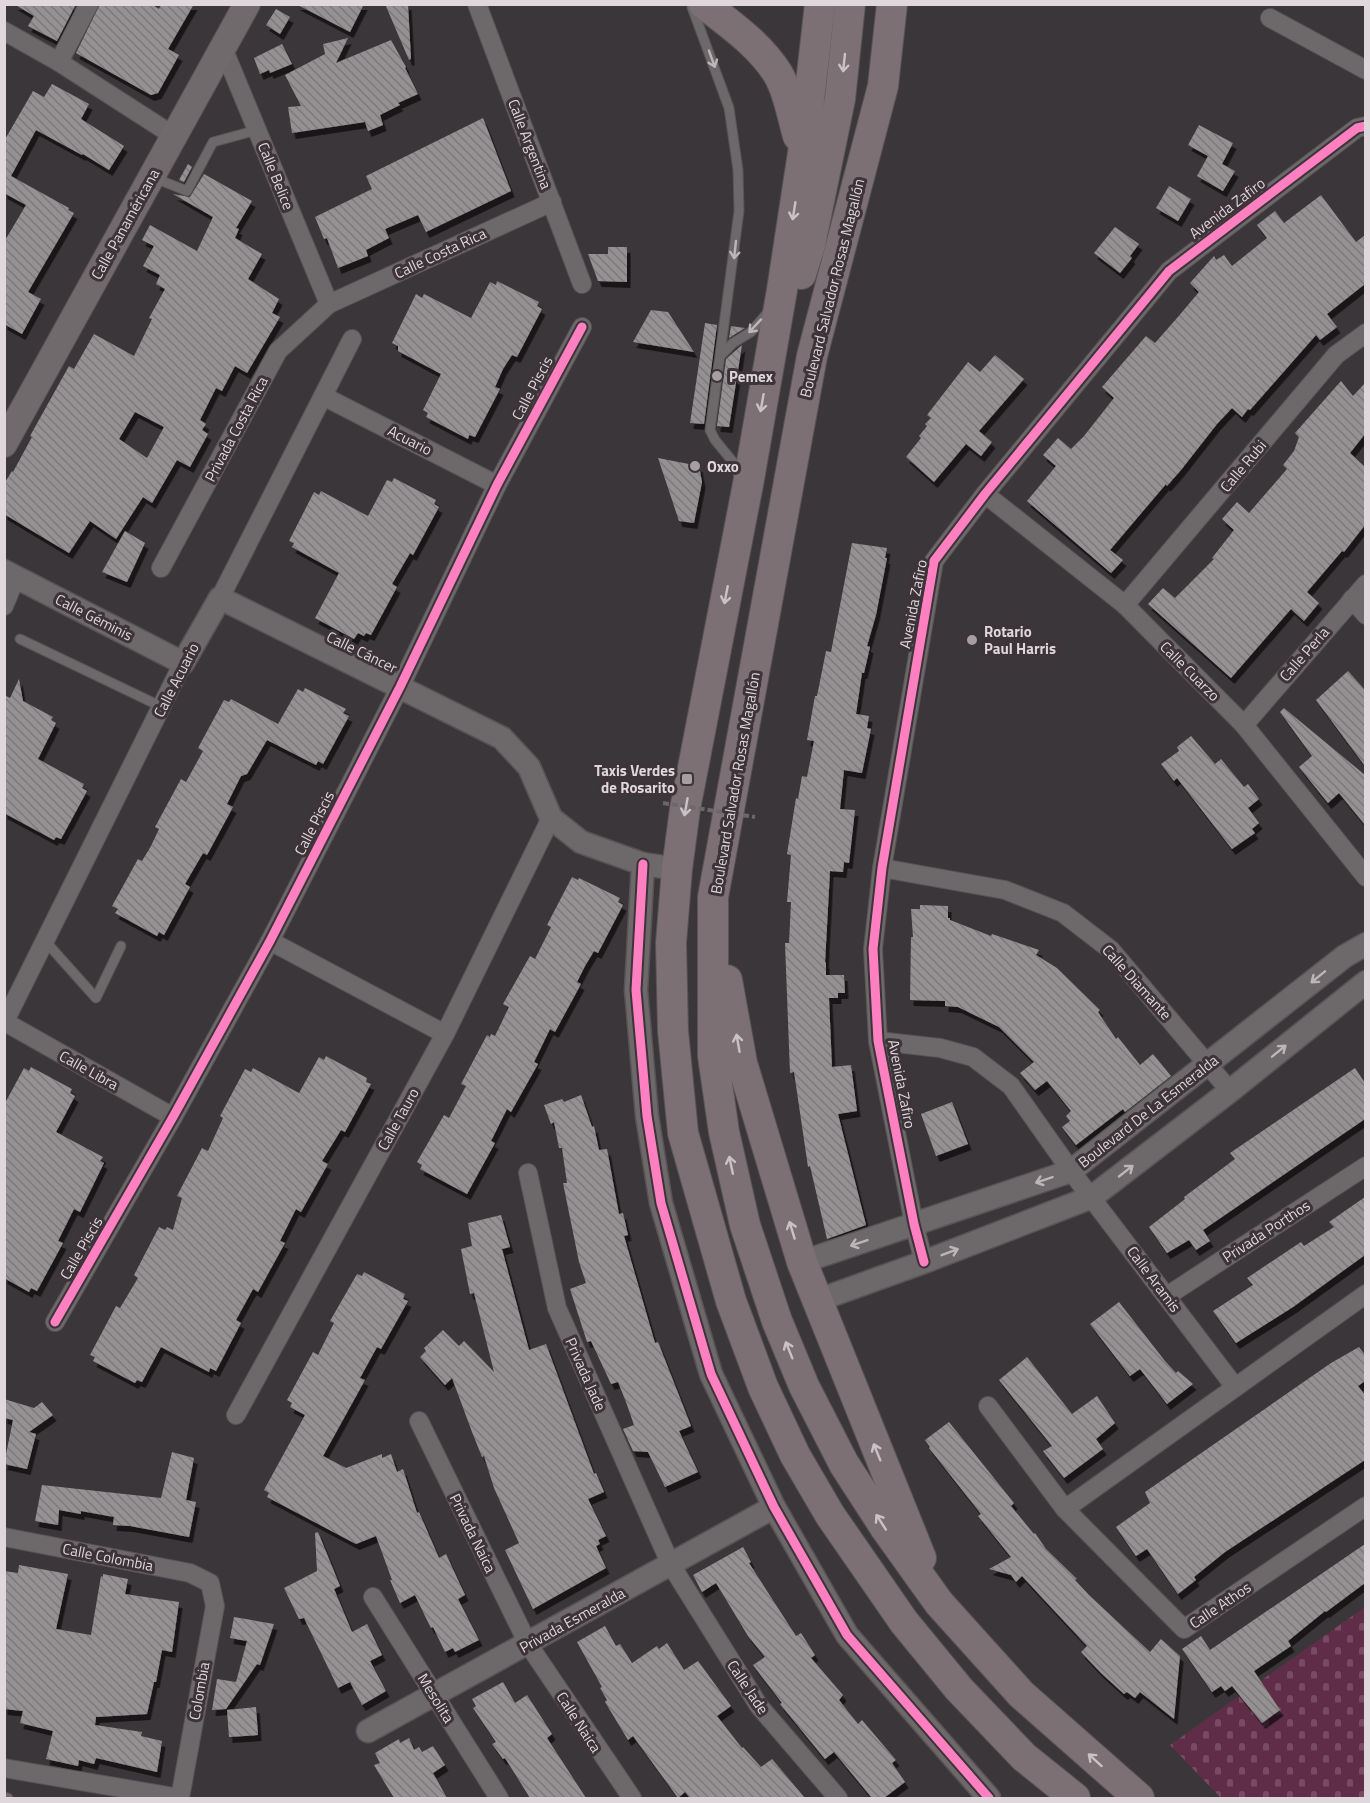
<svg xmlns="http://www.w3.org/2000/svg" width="1370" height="1803" font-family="'Titillium Web',sans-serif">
<defs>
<pattern id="cemetery-stones" width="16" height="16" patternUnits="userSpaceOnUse" patternTransform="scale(1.5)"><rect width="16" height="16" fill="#602d49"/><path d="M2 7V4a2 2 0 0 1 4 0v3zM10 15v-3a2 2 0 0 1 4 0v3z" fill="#764b63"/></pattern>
<pattern id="building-back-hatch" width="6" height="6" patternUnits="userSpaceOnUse" patternTransform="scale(1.5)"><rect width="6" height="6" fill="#959193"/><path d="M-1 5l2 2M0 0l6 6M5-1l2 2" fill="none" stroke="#7c797b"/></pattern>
<filter id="shadow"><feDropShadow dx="3.5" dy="6" stdDeviation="0" flood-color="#0009"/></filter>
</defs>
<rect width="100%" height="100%" fill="#3b3639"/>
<!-- cemetery -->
<path fill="url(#cemetery-stones)" d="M1365,1607V1798H1221L1170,1745Z"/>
<!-- building -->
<g fill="url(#building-back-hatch)" fill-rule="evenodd" filter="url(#shadow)">
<path d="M14,4H76L57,41L28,26L34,16Z"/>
<path d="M100,4H151L159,9L161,4H194L168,49L179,55L158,93L151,95L76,53Z"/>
<path d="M296,4H364L350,32Z"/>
<path d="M385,4H408L411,59L409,60Z"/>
<path d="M276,9L290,17L280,34L266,25Z"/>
<path d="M348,38L336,63L391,40L406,67L405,68L418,94L398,103L400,105L380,115L383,125L368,131L365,122L292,133L288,107L301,106L285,75L325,54L323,44Z"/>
<path d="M282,44L292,64L270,73L269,70L260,74L254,58Z"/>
<path d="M52,84L89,104L81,119L124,146L109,170L83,154L82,155L36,130L11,176L69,208L68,210L74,213L28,292L41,299L22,334L4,324V242L26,205L4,193V141L33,91L44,97Z"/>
<path d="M483,118L511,191L426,232L418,215L385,229L389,238L366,250L368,256L338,268L327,238L324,239L315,217L372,189L366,176Z"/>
<path d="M1199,125L1233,143L1222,164L1235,171L1223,191L1197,176L1208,156L1188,145Z"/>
<path d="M188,164L192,167L184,182L179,180Z"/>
<path d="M204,174L252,201L236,228L239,229L235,238L262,254L248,279L279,299L272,313L280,317L247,373L235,366L222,391L216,388L200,420L206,424L202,430L208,434L190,467L177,460L152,503L143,497L116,539L90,521L69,553L4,514V484L12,471L13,472L32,437L30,436L69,366L74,369L94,334L134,356L152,319L149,318L165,289L156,284L160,275L143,266L154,246L142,240L150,225L197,251L213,217L173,194L190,197ZM135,412L164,427L147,458L119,439Z"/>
<path d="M1169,186L1191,199L1178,221L1156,208Z"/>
<path d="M1321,195L1356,242L1365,235V284L1327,314L1337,327L1320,340L1316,335L1250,410L1248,409L1242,417L1232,408L1217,424L1181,470L1167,486L1166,484L1110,550L1123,560L1111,573L1027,501L1056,466L1043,455L1058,438L1071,449L1084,436L1114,398L1102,387L1146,336L1155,343L1177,318L1199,292L1190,283L1214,256L1216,260L1224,255L1232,266L1267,238L1257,225L1275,211L1284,223Z"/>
<path d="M1115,227L1139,244L1130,256L1132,258L1120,273L1094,253Z"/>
<path d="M608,247H627V282L598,281L588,254H608Z"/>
<path d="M497,281L539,302L537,306L542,309L517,357L512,355L503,369L495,387L500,389L475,437L469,435L468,439L426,417L428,413L423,410L441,374L398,351V346L392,343L416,294L422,298L424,294L471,318L490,282L496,285Z"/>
<path d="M651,310L668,312L694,352L633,342Z"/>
<path d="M705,323L717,325L704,424L690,423Z"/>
<path d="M731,326L745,328L729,338Z"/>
<path d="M742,345L729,427L717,426L726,359Z"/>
<path d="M995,355L1024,379L979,431L992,442L981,456L966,444L934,482L906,457L921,438L919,436L927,426L925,424L931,418L927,415L968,362L980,372Z"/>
<path d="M1341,381L1353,396L1365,383V434L1350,453L1365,467V525L1344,552L1342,551L1307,592L1319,603L1304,621L1291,609L1231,678L1148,604L1163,588L1175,598L1214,559L1212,558L1234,530L1222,519L1237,502L1249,513L1287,469L1283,465L1294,451L1299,437L1295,433Z"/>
<path d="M658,458L699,466L702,482L694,523L679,521Z"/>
<path d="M394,478L436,500L434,504L439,507L413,555L410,553L392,584L397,587L371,635L366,633L364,636L358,633L354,639L315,618L339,573L292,547L294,543L289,541L314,492L319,495L321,491L368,516L387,480L392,482Z"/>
<path d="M125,531L145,543L127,582L102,572Z"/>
<path d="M852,543L887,548L885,558H887L876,615L867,646L870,647L864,673H862L856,714L869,716L867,728L871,729L862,773L844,770L840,809L855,810L849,863L844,862L843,872L830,871L825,963L826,962V975H844L845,993H838V998H829L832,1067L851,1065L857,1111L838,1114L866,1225L827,1239L810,1166L808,1167L794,1072L790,1073L785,943H789L791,902H787L791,855L787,854L796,798L798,799L802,776L807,777L814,741L807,740L815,696H817L826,651L831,652Z"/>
<path d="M1348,671L1365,690V766L1316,700Z"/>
<path d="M19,679L23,701L53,717L51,720L56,723L38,759L84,784L82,788L87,791L61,839L56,837L54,840L4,813V695L10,698Z"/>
<path d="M305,688L346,709L343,713L349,716L323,764L318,761L316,765L267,740L247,774L241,776L227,804L233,807L207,855L203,853L185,884L190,887L164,935L159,932L157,936L115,913L118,909L112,906L138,859L142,861L151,846L159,829L155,827L181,779L186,782L203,751L198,748L224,700L229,702L231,699L278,724L298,689L303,692Z"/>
<path d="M1284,708L1365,775V825L1339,793L1328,803L1299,767L1312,756L1280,712Z"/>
<path d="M1191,736L1215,764L1221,759L1244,787L1248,784L1259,799L1248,808L1259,823L1252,829L1255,833L1232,849L1177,778L1174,781L1161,764L1179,751L1177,747Z"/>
<path d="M572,877L578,880L579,878L620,898L618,902L623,905L598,953L594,951L585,966L577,982L581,984L555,1032L550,1029L534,1062L538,1064L511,1112L507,1109L491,1141L495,1143L467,1194L420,1169L422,1165L417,1162L444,1115L449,1118L466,1086L461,1084L487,1035L490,1037L491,1034L495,1036L509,1007L503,1004L530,956L535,959L551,927L547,925Z"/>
<path d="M920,905L948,906V918H950V920L991,936L992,934L1039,950L1036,955L1057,968L1100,1010L1098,1012L1116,1039L1118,1037L1140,1065L1153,1054L1171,1076L1125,1112L1123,1109L1076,1145L1062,1127L1070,1121L1066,1116L1071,1111L1047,1081L1035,1090L1020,1073L1034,1062L999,1027L958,1007L945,1006V1001L910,1000L911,937H913L911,909H920Z"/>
<path d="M326,1056L367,1078L366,1082L371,1084L345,1132L341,1130L322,1161L328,1164L301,1212L296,1209L280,1241L285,1243L258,1292L253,1289L236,1320L241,1323L216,1371L210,1368L209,1372L161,1347L142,1382L137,1380L135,1383L93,1361L95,1357L90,1355L116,1306L120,1308L138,1278L134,1275L159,1227L165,1230L167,1227L173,1230L182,1198L177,1196L202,1148L208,1151L223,1118L220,1116L245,1069L251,1072L253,1068L299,1093L319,1057L324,1060Z"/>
<path d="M31,1067L72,1089L70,1093L75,1096L56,1132L103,1157L100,1161L104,1163L80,1212L74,1209L58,1241L63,1243L37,1291L31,1288L29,1292L4,1278V1105L24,1068L29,1071Z"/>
<path d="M1355,1068L1365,1083V1119L1203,1230L1210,1241L1196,1250L1189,1240L1167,1253L1149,1227L1185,1199L1184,1197L1235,1159L1230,1153Z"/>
<path d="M581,1095L592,1127L594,1126L599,1150L607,1149L619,1214L623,1213L628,1235L624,1236L655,1343L658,1342L691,1426L679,1431L698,1472L665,1487L648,1452L633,1451L623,1429L634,1425L626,1402L618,1382L611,1384L591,1341L587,1342L570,1289L586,1283L579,1262L563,1183H567L562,1148H559L554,1122L551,1124L544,1105L562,1099L564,1102Z"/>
<path d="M952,1102L968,1144L936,1156L921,1114Z"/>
<path d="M1365,1197V1255L1293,1307L1236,1343L1213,1311L1253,1285L1247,1278L1301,1242L1304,1246L1334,1227L1329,1222Z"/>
<path d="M501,1215L510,1247L502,1249L529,1350L546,1344L594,1474L596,1473L604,1492L588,1499L606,1536L598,1540L600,1544L596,1546L606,1568L533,1609L505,1550L519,1543L494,1488L484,1456L482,1457L472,1432L452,1378L445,1385L420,1357L426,1351L424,1348L443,1330L459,1346L464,1341L494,1372L474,1293L470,1294L461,1249L472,1246L468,1223Z"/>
<path d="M364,1272L405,1294L403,1299L408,1301L381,1349L377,1347L360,1378L365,1380L323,1456L346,1468L382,1454V1458L391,1454L397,1472L403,1469L417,1513L419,1512L439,1558L446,1554L465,1595L458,1599L479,1640L455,1652L453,1648L445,1652L433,1627L431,1628L425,1616L415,1595L400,1603L390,1580H392L376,1536L356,1544L267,1497L269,1493L264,1490L305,1415L290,1407L292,1403L287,1400L313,1352L318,1355L334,1323L330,1321L357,1274L362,1276Z"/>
<path d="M1119,1302L1165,1361L1176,1373L1178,1371L1193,1384L1167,1404L1140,1369L1130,1376L1090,1324Z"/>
<path d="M1359,1347L1365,1355V1381L1358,1386L1365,1395V1460L1225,1552L1194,1577L1196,1580L1178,1594L1147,1549L1136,1556L1116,1527L1150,1503L1145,1492L1331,1363Z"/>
<path d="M1027,1357L1072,1414L1097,1396L1115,1423L1096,1439L1103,1449L1064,1478L1043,1451L1052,1446L999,1380Z"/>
<path d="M4,1399L34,1408L42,1402L53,1415L29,1432L36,1434L27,1469L4,1464L13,1420L4,1418Z"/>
<path d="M949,1422L1014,1503L1011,1506L1034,1534L1035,1533L1046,1549L1077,1579L1075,1580L1089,1595L1150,1652L1161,1639L1180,1656L1174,1719L1140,1692L1135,1698L1127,1692L1124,1694L1101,1673L1081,1652L1087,1646L1022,1576L1016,1582L1011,1575L989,1569L1011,1557L978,1516L981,1514L929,1448L930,1447L925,1440Z"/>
<path d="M172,1452L194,1458L186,1500L196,1502L189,1537L130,1526L113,1525L114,1517L81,1511V1514L59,1510L58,1525L35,1521L42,1485L161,1498Z"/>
<path d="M318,1532L340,1586L334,1589L352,1632L367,1624L382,1655L370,1661L386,1691L362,1705L350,1682L338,1688L304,1618L299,1619L284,1588L317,1571L315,1533Z"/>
<path d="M1365,1544V1583L1326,1612L1325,1611L1288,1641L1291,1646L1254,1671L1280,1710L1262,1723L1232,1686L1225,1691L1221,1686L1212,1692L1182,1649L1201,1636L1210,1650Z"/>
<path d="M743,1547L751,1562L749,1563L796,1636L801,1633L815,1655L811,1658L843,1695L839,1700L858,1724L862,1720L896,1760L892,1763L905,1782L884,1798H872L834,1752L825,1759L780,1704L782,1703L753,1665L765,1657L748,1636L716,1583L702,1592L693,1575Z"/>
<path d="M19,1565L68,1574L56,1629L91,1635L101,1576L103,1577V1574L128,1579L125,1594L179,1602L172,1652L162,1650L156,1682H154L147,1714L96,1717L95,1725L142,1732L141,1736L162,1741L157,1772L96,1758L94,1764L79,1760L78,1766L46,1759L53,1731L20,1723L23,1711L4,1709V1571L18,1573Z"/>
<path d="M234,1617L274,1624L260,1665L257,1664L226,1709L212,1710L217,1679L236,1682L247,1641L230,1638Z"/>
<path d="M605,1626L616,1646L620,1644L632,1663L657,1646L659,1649L667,1643L684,1670L698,1661L731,1706L717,1716L742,1748L743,1747L761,1767L772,1759L805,1798H690L685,1792L678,1798L633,1736L628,1740L605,1702L607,1700L600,1688L602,1687L577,1642Z"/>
<path d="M503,1682L515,1703L527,1695L552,1734L547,1738L586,1798H530L505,1758L503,1759L492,1744L496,1742L473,1708L476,1706L472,1699Z"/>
<path d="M256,1707L258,1735L229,1737L227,1710Z"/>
<path d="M409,1738L414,1750L419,1747L422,1752L433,1746L445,1765L433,1773L447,1798H394L374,1765L380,1763L375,1753L399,1739L400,1743Z"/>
</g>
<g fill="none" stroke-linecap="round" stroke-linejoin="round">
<defs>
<g id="service">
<path d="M692,7L729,108L738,170L739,211L710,430L715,440L733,462L740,479"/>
<path d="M152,177L187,191L213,142L257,130"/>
<path d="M721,355L733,343L751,332L770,310"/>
<path d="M20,639L162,707"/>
<path d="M46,942L96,998L121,946"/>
<path d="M4,1797L8,1798"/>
</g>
<g id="minor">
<path d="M477,4L582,284"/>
<path d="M1270,18L1366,70"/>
<path d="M4,31L59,62L174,136"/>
<path d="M223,48L329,304"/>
<path d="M59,62L89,4"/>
<path d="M323,396L497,485"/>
<path d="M985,494L1125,605L1244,725L1366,877"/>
<path d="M161,568L278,351L329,304L552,202"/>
<path d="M220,598L352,339"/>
<path d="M1352,599L1366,615"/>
<path d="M1125,605L1336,355L1366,333"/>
<path d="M4,606L16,577"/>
<path d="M1244,725L1366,584"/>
<path d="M882,868L1005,890L1063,913L1111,950L1230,1091"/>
<path d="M270,941L445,1034"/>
<path d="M5,1022L173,1117"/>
<path d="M4,1023L183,663"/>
<path d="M878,1041L940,1048L973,1057L1011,1086L1071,1171L1235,1387"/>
<path d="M528,1173L557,1308L671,1565L759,1706L838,1798"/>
<path d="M924,1262L914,1224L878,1041L873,949L882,868L934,561L985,494L1169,271L1357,128L1366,126"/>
<path d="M1167,1296L1366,1166"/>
<path d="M55,1322L173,1117L270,941L400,687L497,485L582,327"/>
<path d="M988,1406L1065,1509L1184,1629L1366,1506"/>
<path d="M236,1415L445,1034L551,818"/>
<path d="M419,1421L528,1644L632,1798"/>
<path d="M1065,1509L1366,1294"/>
<path d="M4,1537L190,1573L210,1583L215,1606L180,1798"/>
<path d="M373,1597L499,1798"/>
<path d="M4,1768L180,1798"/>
</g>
<g id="tertiary">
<path d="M4,571L183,663L220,598L502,738L529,767L551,818L581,842L643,864L677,869"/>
<path d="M643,864L636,990L647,1116L661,1203L711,1374L774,1507L847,1635L989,1798"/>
<path d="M802,1262L1071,1171L1345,956L1366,944"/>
<path d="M816,1301L924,1262L1092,1197L1230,1091L1366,982"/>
<path d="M368,1731L774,1507"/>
</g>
<path id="secondary" d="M4,444L247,4"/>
<g id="trunk">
<path d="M704,4C731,25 760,45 778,74C789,93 792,116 798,136"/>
<path d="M820,4L803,153L782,290L749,479L685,809L677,869L671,943L673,1031L683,1133L731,1301L763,1387L795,1455L830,1515L904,1622L959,1689L1024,1757L1075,1798"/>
<path d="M892,4L883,86L812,356L713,897V1056L724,1132L745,1225L777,1321L804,1386L844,1464L886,1529L939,1603L1021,1694L1139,1798"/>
<path d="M801,274L810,245L840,99L850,4"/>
<path d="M727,980L742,1063L802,1262L921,1558"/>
</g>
</defs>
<!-- service casing -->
<use href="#service" stroke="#585355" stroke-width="11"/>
<!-- minor casing -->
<use href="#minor" stroke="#585355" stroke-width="20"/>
<!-- tertiary casing -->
<use href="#tertiary" stroke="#585355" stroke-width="25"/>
<!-- secondary casing -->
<use href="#secondary" stroke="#585355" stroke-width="28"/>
<!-- trunk casing -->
<use href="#trunk" stroke="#585355" stroke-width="32"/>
<!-- service -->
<use href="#service" stroke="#6d686a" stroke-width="9"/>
<!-- minor -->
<use href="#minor" stroke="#6d686a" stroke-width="18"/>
<!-- tertiary -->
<use href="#tertiary" stroke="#6d686a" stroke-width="22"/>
<!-- secondary -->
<use href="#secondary" stroke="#716a6d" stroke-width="26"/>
<!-- trunk -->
<use href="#trunk" stroke="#7c7075" stroke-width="30"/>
<!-- path-bridge -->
<path stroke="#6c676a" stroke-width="4" stroke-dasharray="6 3" stroke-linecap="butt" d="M663,803L755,817"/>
<defs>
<g id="cycleway">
<path d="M643,864L636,990L647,1116L661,1203L711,1374L774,1507L847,1635L989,1798"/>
<path d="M924,1262L914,1224L878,1041L873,949L882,868L934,561L985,494L1169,271L1357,128L1366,126"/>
<path d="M55,1322L173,1117L270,941L400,687L497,485L582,327"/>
</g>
</defs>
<!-- cycleway casing -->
<use href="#cycleway" stroke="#3e3339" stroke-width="13"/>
<!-- cycleway -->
<use href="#cycleway" stroke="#ff80c0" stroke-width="9"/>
</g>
<!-- one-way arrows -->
<defs><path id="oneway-shaft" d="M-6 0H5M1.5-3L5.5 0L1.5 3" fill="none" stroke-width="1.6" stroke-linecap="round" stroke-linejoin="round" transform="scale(1.5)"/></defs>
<g stroke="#bdb6b9">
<use href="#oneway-shaft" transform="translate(712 59) rotate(70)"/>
<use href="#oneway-shaft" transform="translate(735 250) rotate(96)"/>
<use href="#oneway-shaft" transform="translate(755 326) rotate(133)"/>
<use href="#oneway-shaft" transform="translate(1318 977) rotate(141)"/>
<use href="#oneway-shaft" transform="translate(1279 1051) rotate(-39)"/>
<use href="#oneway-shaft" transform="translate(1126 1171) rotate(-38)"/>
<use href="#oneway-shaft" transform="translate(1044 1180) rotate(161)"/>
<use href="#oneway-shaft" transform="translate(859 1243) rotate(161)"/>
<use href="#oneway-shaft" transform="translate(950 1252) rotate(-21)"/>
</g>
<g stroke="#cbc2c7">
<use href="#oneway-shaft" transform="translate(844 63) rotate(96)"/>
<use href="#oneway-shaft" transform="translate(794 211) rotate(99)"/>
<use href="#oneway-shaft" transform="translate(762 403) rotate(100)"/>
<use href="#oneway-shaft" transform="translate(726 595) rotate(101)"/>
<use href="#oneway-shaft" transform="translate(686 807) rotate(100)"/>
<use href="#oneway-shaft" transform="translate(738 1043) rotate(-100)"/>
<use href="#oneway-shaft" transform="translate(731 1165) rotate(-102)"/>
<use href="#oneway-shaft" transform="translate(792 1230) rotate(-107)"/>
<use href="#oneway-shaft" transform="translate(789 1350) rotate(-112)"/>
<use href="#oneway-shaft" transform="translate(877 1452) rotate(-112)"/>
<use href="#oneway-shaft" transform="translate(881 1522) rotate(-123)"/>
<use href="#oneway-shaft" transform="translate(1095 1760) rotate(-138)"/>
</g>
<!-- markers -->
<g fill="#a69fa2" stroke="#3e3339" stroke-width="2">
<circle cx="717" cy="376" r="6"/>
<circle cx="695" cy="466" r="6"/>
<circle cx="972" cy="640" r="6"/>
<rect x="681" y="773" width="12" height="12" rx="3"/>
</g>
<g text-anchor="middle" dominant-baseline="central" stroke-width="6" stroke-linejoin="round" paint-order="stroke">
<!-- street labels -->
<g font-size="15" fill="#dfd7db" stroke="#3e3339">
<text transform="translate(530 144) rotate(69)">Calle Argentina</text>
<text transform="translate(276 176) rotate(68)">Calle Belice</text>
<text transform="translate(1227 208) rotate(-37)">Avenida Zafiro</text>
<text transform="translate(125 224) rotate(-61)">Calle Panaméricana</text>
<text transform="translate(440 253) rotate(-25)">Calle Costa Rica</text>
<text transform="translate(832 288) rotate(-76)">Boulevard Salvador Rosas Magallón</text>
<text transform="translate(532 388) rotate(-62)">Calle Piscis</text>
<text transform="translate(236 429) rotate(-62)">Privada Costa Rica</text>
<text transform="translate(410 440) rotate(27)">Acuario</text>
<text transform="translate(1243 466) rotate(-50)">Calle Rubi</text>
<text transform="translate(913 604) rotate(-79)">Avenida Zafiro</text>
<text transform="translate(94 617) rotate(27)">Calle Géminis</text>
<text transform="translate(362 652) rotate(26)">Calle Cáncer</text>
<text transform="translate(1304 654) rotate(-49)">Calle Perla</text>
<text transform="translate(1190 671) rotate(45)">Calle Cuarzo</text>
<text transform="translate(176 680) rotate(-63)">Calle Acuario</text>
<text transform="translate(735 783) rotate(-80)">Boulevard Salvador Rosas Magallón</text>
<text transform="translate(314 823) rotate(-63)">Calle Piscis</text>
<text transform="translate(1137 982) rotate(48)">Calle Diamante</text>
<text transform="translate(89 1070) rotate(29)">Calle Libra</text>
<text transform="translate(902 1084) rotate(79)">Avenida Zafiro</text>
<text transform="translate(1148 1111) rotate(-38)">Boulevard De La Esmeralda</text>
<text transform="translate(398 1119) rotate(-61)">Calle Tauro</text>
<text transform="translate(1266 1231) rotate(-33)">Privada Porthos</text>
<text transform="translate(81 1248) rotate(-60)">Calle Piscis</text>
<text transform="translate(1154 1279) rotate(53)">Calle Aramis</text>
<text transform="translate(586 1374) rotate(66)">Privada Jade</text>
<text transform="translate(473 1533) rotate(64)">Privada Naica</text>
<text transform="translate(108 1557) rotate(11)">Calle Colombia</text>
<text transform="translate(1220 1605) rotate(-34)">Calle Athos</text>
<text transform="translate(572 1620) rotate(-29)">Privada Esmeralda</text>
<text transform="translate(748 1687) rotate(56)">Calle Jade</text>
<text transform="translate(199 1691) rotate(-80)">Colombia</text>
<text transform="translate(436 1698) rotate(58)">Mesolita</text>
<text transform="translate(579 1722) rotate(57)">Calle Naica</text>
</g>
<!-- poi labels -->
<g font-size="15" font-weight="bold" fill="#dfd7db" stroke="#3e3339" text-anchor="start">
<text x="729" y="376">Pemex</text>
<text x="707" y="466">Oxxo</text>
<text x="984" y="631">Rotario<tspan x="984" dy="17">Paul Harris</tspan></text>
<text x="675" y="770" text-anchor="end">Taxis Verdes<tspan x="675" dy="17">de Rosarito</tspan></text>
</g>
</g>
<!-- border -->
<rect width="1370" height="1803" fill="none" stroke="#dfd7db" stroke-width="12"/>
</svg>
